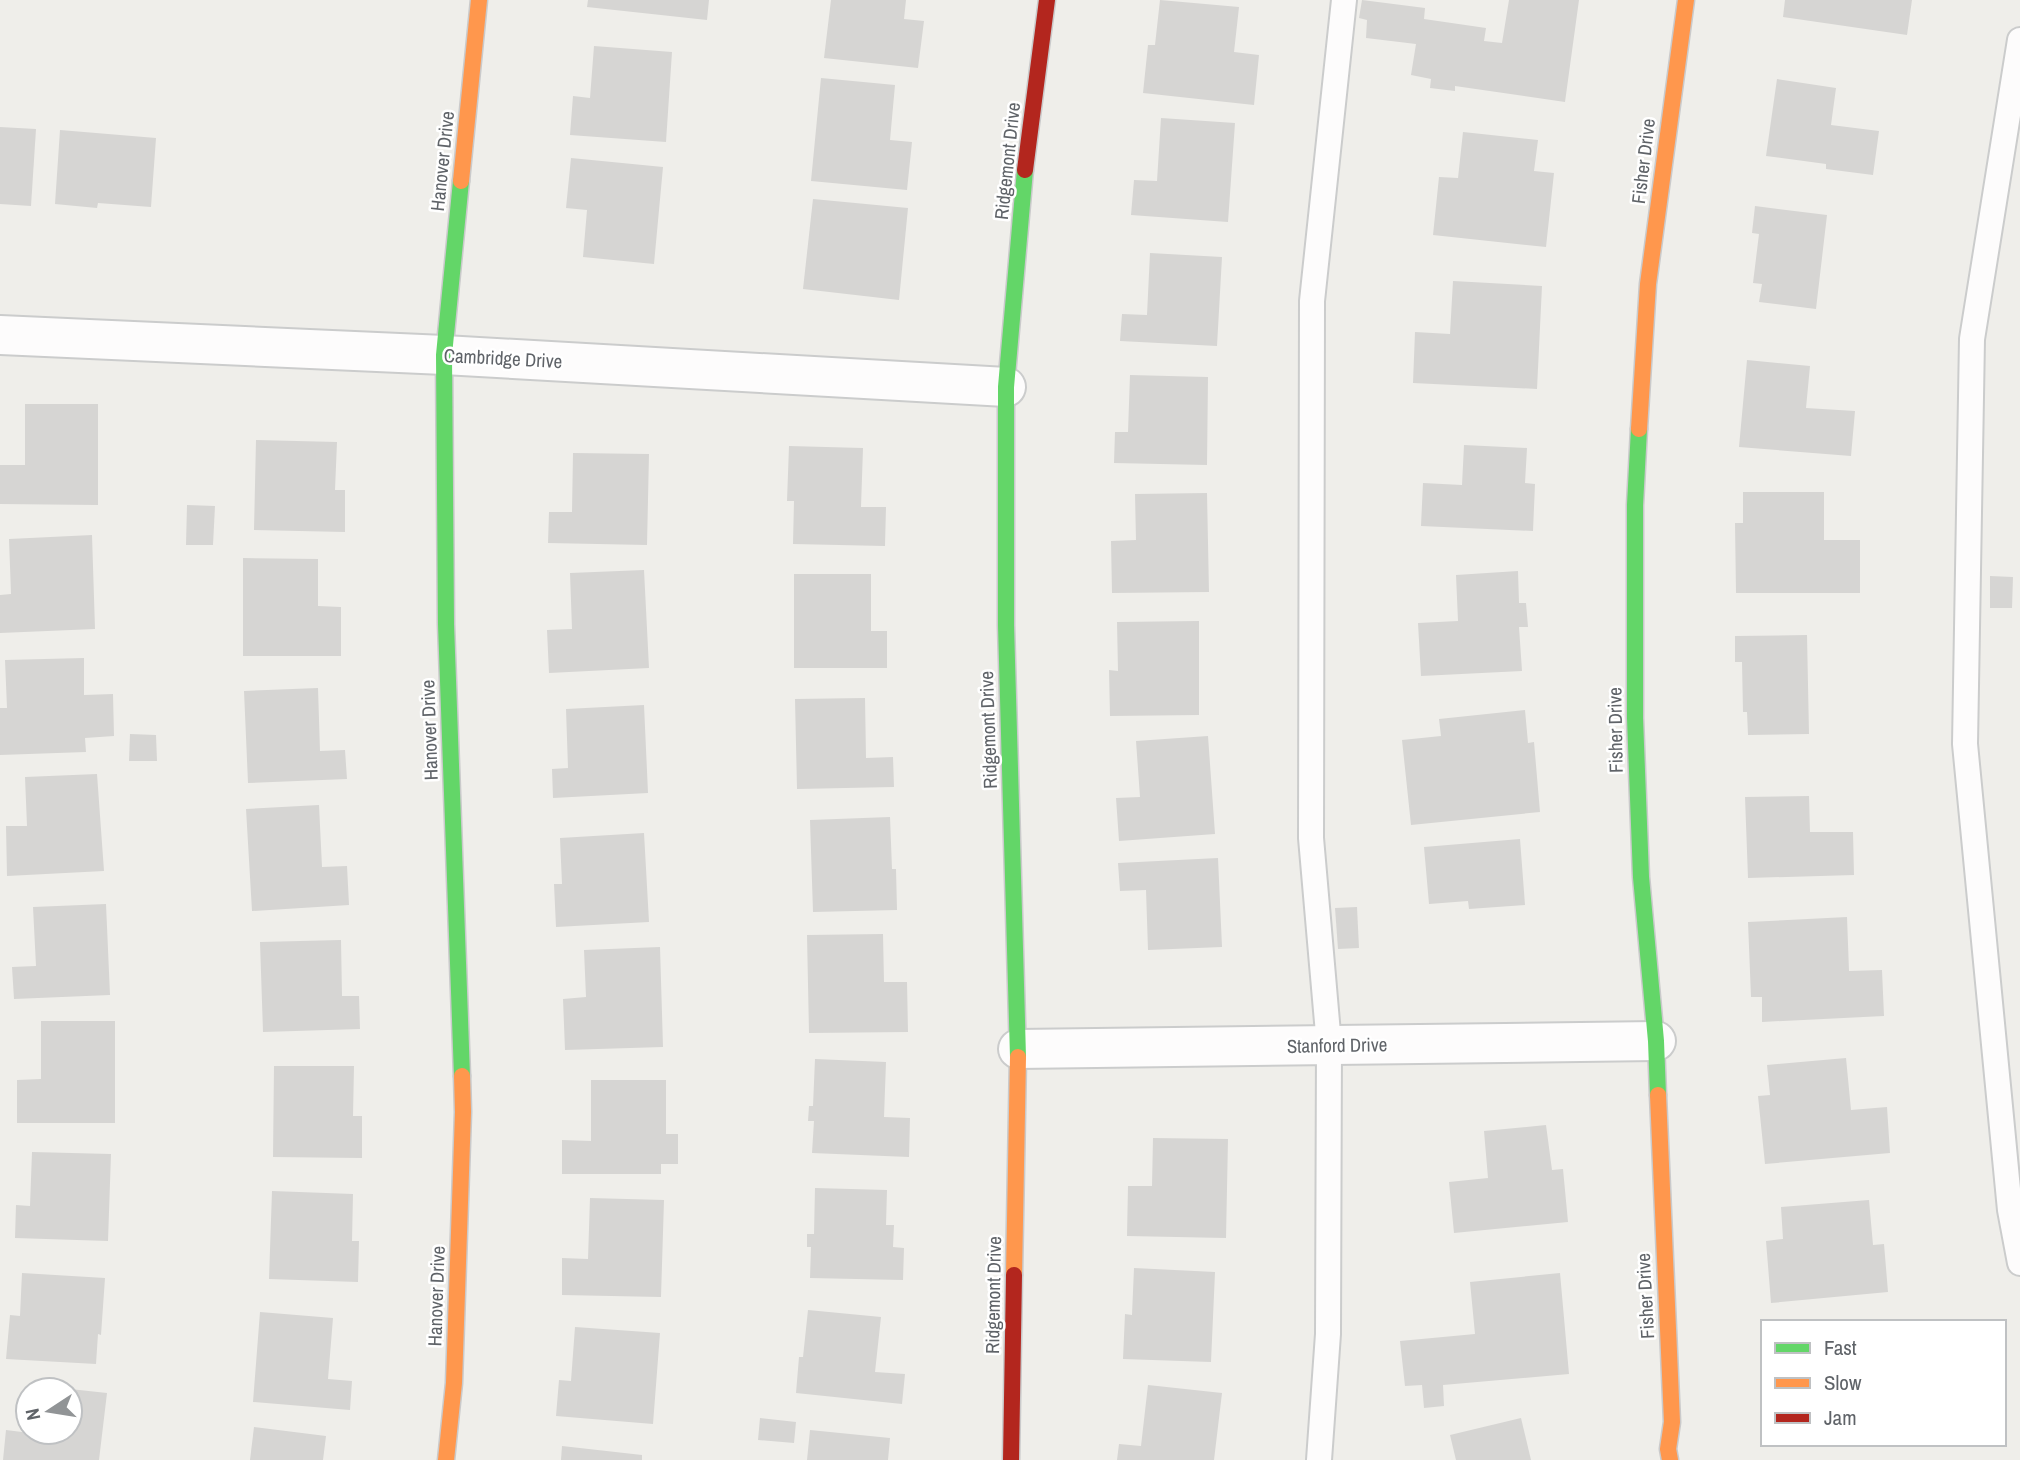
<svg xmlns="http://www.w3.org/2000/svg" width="2020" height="1460" font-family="'Archivo Narrow',sans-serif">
<rect width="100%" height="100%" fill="#efeeea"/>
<!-- building -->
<g fill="#d6d5d3">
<path d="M588,0H709L707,20L587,7Z"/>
<path d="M831,0H906L904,19L924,21L918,68L824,58Z"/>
<path d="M1160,0L1239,7L1234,52L1259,55L1254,105L1143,93L1148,45H1155Z"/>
<path d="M1362,0L1425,8L1424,19L1486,28L1484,41L1502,43L1509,0H1579L1565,102L1455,86V91L1430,88L1431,79L1411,75L1416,44L1366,38L1367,20L1359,18Z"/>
<path d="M1785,0H1912L1907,35L1783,17Z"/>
<path d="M594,46L672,52L666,142L570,135L573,96L590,98Z"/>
<path d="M821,78L895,85L890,140L912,142L907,190L811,181Z"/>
<path d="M1777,79L1836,88L1831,125L1879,131L1873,175L1826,169V164L1766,156Z"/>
<path d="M1161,118L1235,123L1228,222L1131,215L1134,180L1157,181Z"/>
<path d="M0,127L36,129L31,206L0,204Z"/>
<path d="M60,130L156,138L151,207L98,203L97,208L55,204Z"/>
<path d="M1463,132L1538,140L1534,171L1554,173L1546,247L1433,235L1439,177L1458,178Z"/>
<path d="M571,158L663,167L654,264L583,257L587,210L566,208Z"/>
<path d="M813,199L908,208L899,300L803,289Z"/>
<path d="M1755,206L1827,215L1816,309L1759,302L1762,284L1753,283L1759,234L1752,233Z"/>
<path d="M1150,253L1222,257L1217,346L1120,341L1122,314L1147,315Z"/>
<path d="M1453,281L1542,286L1537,389L1413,383L1415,332L1450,334Z"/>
<path d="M1747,360L1810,366L1806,408L1855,411L1851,456L1739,447Z"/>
<path d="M1130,375L1208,377L1207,465L1114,463L1115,432H1128Z"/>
<path d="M25,404H98V505L0,504V465H25Z"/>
<path d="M256,440L337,442L335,490H345V532L254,530Z"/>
<path d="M1464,445L1527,448L1525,483L1535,484L1533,531L1421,526L1423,483L1462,485Z"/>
<path d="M789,446L863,448L861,507H886L885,546L793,544L794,501H787Z"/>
<path d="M573,453L649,454L647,545L548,543L549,512H572Z"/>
<path d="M1743,492H1824V540H1860V593H1736L1735,523H1743Z"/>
<path d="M1207,493L1209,592L1112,593L1111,541L1136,540L1135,494Z"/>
<path d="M187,505L215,506L213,545H186Z"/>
<path d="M92,535L95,629L0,633V595L11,594L9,539Z"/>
<path d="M243,558L318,559V606L341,607V656H243Z"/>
<path d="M644,570L649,668L549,673L547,630L572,629L570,573Z"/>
<path d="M1518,571L1519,603H1526L1528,627H1519L1522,671L1421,676L1418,623L1458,621L1456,575Z"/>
<path d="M794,574H871V631H887V668H794Z"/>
<path d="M1990,576L2013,577L2012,608H1990Z"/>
<path d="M1199,621V715L1110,716L1109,670L1118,671L1117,622Z"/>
<path d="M1807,635L1809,734L1748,735L1747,712H1743L1742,662H1735V636Z"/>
<path d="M84,658V695L113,694L114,736L85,738L86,752L0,755V708H7L5,660Z"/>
<path d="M318,688L320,751L345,750L347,779L248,783L244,691Z"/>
<path d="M865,698L866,758L893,757L894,787L797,789L795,699Z"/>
<path d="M644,705L648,793L553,798L552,769L568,768L566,709Z"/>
<path d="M1525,710L1528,743L1534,742L1540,812L1411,825L1402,740L1441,736L1439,719Z"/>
<path d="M130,734L156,735L157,761H129Z"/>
<path d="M1208,736L1215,834L1119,841L1116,798L1140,797L1136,741Z"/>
<path d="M97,774L104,871L7,876L6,826H27L25,777Z"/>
<path d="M1809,796L1810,832H1853L1854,875L1748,878L1745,797Z"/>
<path d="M319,805L322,867L347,866L349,905L252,911L246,809Z"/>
<path d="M890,817L892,869H896L897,910L813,912L810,820Z"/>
<path d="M644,833L649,922L556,927L554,884H562L560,838Z"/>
<path d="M1520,839L1525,905L1469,909L1468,901L1429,904L1424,847Z"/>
<path d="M1218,858L1222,947L1148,950L1146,890L1120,891L1118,863Z"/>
<path d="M106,904L110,995L14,999L12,967L36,966L33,907Z"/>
<path d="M1357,907L1359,948L1338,949L1335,908Z"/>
<path d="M1847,917L1849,971L1882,970L1884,1016L1762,1022V997H1751L1748,922Z"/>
<path d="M883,934L884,982H907L908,1032L809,1033L807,935Z"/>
<path d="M341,940L342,996H359L360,1029L263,1032L260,942Z"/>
<path d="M660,947L663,1047L565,1050L563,999L586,997L584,950Z"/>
<path d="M41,1021H115V1123H17V1080L41,1079Z"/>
<path d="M1846,1058L1851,1110L1887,1107L1890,1153L1765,1164L1758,1096L1770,1095L1767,1065Z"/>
<path d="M815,1059L886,1062L884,1117L910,1118L909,1157L812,1153L814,1121H808L809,1106H813Z"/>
<path d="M274,1066H354L353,1116H362V1158L273,1157Z"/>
<path d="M591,1080H666V1134H678V1164H661V1174H562V1140L591,1141Z"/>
<path d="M1546,1125L1552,1170L1563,1169L1568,1222L1454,1233L1449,1182L1488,1178L1484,1131Z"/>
<path d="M1153,1138L1228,1139L1226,1238L1127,1236L1128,1186H1152Z"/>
<path d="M32,1152L111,1154L108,1241L15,1238L16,1205L30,1206Z"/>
<path d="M815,1188L887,1190L886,1225H894L893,1247L904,1248L903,1280L810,1278L811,1247H807V1234H814Z"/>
<path d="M272,1191L353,1194L352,1241H359L358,1282L269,1279Z"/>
<path d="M590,1198L664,1200L661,1297L562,1295V1258L588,1259Z"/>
<path d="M1869,1200L1873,1245L1884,1244L1888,1292L1771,1303L1766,1241L1783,1239L1781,1207Z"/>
<path d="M1134,1268L1215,1272L1211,1362L1123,1359L1125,1314L1132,1315Z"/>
<path d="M22,1273L105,1278L101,1335L98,1334L96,1364L6,1359L10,1315L20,1316Z"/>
<path d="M1560,1273L1569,1374L1443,1385L1444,1406L1424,1408L1422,1385L1405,1386L1400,1341L1475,1334L1470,1282Z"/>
<path d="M808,1310L881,1317L875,1372L905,1374L902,1404L796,1393L799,1357H803Z"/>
<path d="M260,1312L333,1318L328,1379L352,1381L350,1410L253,1402Z"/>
<path d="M575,1327L660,1333L653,1424L556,1416L559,1380L571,1381Z"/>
<path d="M35,1385L63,1388L62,1390H35Z"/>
<path d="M1148,1385L1222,1393L1214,1460H1117L1119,1444L1141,1446Z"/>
<path d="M70,1389L107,1393L99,1460H3L6,1430L30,1433L70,1432Z"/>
<path d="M760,1418L796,1422L794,1443L758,1440Z"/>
<path d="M1521,1418L1531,1460H1456L1450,1435Z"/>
<path d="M254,1427L326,1436L323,1460H250Z"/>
<path d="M810,1430L890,1438L888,1460H807Z"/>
<path d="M562,1446L642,1455V1460H561Z"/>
</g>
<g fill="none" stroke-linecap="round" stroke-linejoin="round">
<defs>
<g id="lane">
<path d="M2020,40L1972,339L1965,744L2010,1210L2020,1263"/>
<path d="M1319,1460L1328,1334L1329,1045L1311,838L1312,301L1344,0"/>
</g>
<g id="street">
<path d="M0,335L444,355L1006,387"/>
<path d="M1018,1049L1656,1041"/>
</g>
<g id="fast">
<path d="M461,181L444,355L446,624L462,1076"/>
<path d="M1639,429L1635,505V718L1641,877L1656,1041L1658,1095"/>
<path d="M1018,1057L1006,625V387L1025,170"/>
</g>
<g id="slow">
<path d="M461,181L479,0"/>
<path d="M1639,429L1648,284L1686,0"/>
<path d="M1658,1095L1672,1422L1668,1449L1670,1460"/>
<path d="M1014,1275L1018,1057"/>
<path d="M446,1460L454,1383L463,1112L462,1076"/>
</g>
<g id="jam">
<path d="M1025,170L1047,0"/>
<path d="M1011,1460L1014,1275"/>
</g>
</defs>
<!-- lane casing -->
<use href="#lane" stroke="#cbcccc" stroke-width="28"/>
<!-- street casing -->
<use href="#street" stroke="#cbcccc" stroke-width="42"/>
<!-- fast casing -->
<use href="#fast" stroke="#cacacb" stroke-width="19"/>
<!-- slow casing -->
<use href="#slow" stroke="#cacacb" stroke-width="19"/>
<!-- jam casing -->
<use href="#jam" stroke="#cacacb" stroke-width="19"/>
<!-- lane -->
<use href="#lane" stroke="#fdfcfc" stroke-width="24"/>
<!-- street -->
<use href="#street" stroke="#fdfcfc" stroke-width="38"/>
<!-- fast -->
<use href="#fast" stroke="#63d668" stroke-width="16"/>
<!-- slow -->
<use href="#slow" stroke="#ff974d" stroke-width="16"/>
<!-- jam -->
<use href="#jam" stroke="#b3261e" stroke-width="16"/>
</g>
<g text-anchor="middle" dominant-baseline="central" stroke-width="5" stroke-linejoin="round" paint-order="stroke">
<!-- street labels -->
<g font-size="19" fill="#5f6368" stroke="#fff">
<text transform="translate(442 161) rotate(-84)">Hanover Drive</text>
<text transform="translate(1007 161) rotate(-84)">Ridgemont Drive</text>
<text transform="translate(1643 161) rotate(-83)">Fisher Drive</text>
<text transform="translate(503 358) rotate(3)">Cambridge Drive</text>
<text transform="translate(429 730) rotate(-92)">Hanover Drive</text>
<text transform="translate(988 730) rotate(-92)">Ridgemont Drive</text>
<text transform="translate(1615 730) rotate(-91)">Fisher Drive</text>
<text transform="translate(1337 1045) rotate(-1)">Stanford Drive</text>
<text transform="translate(993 1295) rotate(-89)">Ridgemont Drive</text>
<text transform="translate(436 1296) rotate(-88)">Hanover Drive</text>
<text transform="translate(1645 1296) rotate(-93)">Fisher Drive</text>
</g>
</g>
<!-- legend -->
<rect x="1761" y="1320" width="245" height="126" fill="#ffffff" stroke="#bfc1c3" stroke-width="2"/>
<rect x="1775" y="1343" width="35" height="10" fill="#63d668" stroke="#bfc1c3" stroke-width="2"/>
<text x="1824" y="1355" font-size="21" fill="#5f6368">Fast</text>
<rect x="1775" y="1378" width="35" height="10" fill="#ff974d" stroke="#bfc1c3" stroke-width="2"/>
<text x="1824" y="1390" font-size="21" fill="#5f6368">Slow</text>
<rect x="1775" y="1413" width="35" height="10" fill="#b3261e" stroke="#bfc1c3" stroke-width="2"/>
<text x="1824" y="1425" font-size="21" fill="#5f6368">Jam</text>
<!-- north arrow -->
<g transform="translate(49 1411) rotate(258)"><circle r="33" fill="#ffffff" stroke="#bfc1c3" stroke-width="2"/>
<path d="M0-5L12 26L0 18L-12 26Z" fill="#919496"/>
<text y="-10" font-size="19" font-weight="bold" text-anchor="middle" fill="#5f6368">N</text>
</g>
</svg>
